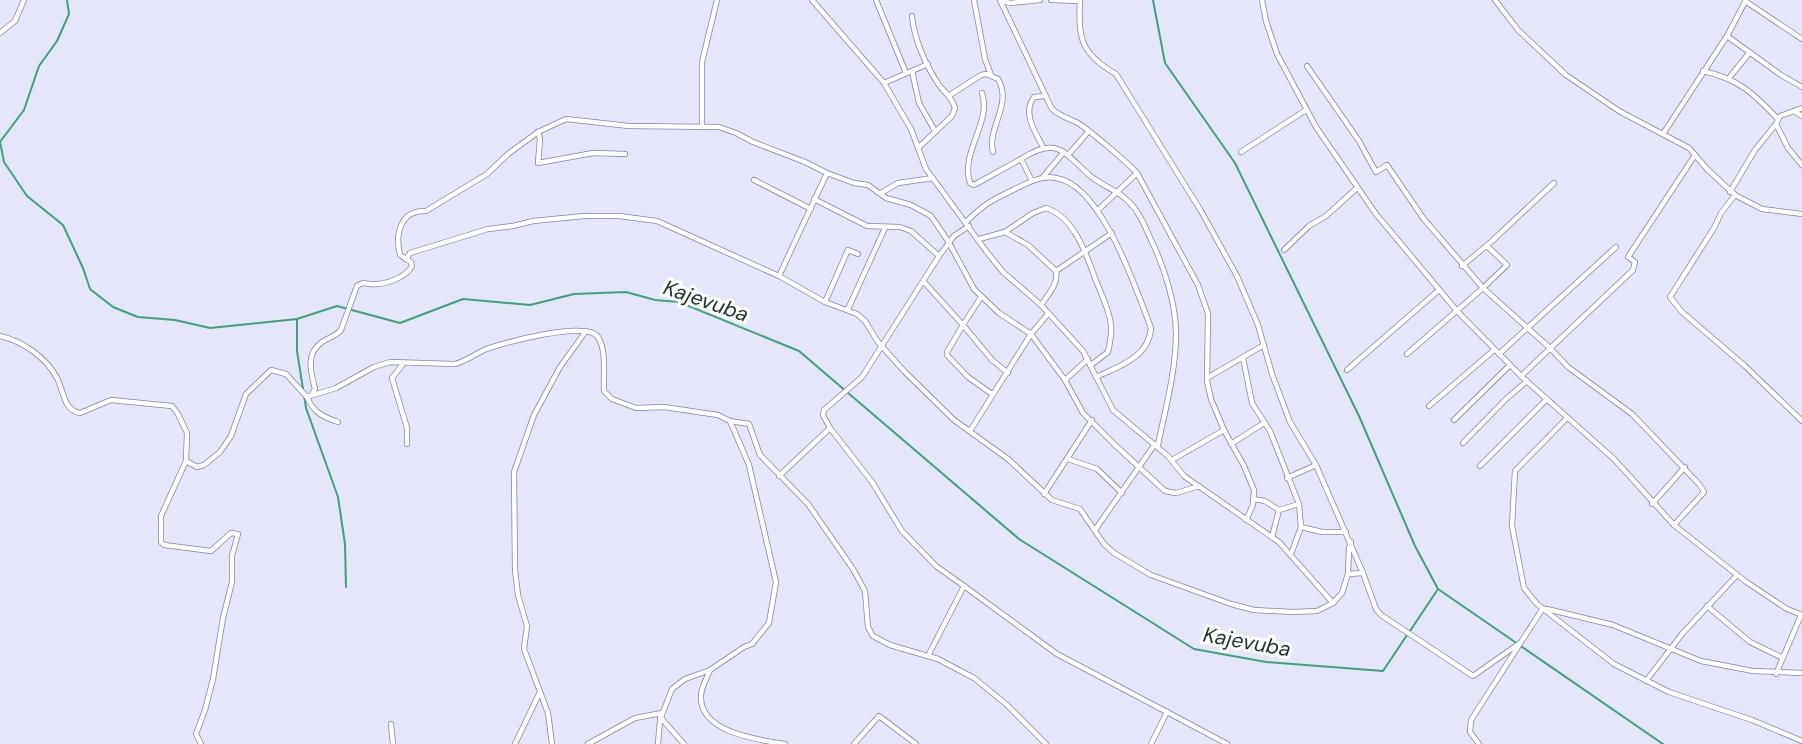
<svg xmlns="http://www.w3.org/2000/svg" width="1802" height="744" font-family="'DM Sans',sans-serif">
<rect width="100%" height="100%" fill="#e5e6fa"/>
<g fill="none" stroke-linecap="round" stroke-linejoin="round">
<!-- stream -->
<g stroke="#3da479" stroke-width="2">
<path d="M67,0L69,14L57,41L39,66L24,110L0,142L4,162L27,196L63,225L83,268L90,289L113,307L138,317L175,320L210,328L297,319L337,306L400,323L463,299L530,305L574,294L626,292L655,300L679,302L799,351L1019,539L1194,649L1266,662L1383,671L1407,635"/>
<path d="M1153,0L1165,63L1235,163L1359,416L1415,546L1438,589L1663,744"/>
<path d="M297,319V351L303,389"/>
<path d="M304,395L306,408L338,497L345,544L346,587"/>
<path d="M1410,631L1438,589"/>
</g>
<defs>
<g id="minor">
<path d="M812,0L884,83L911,129L926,169L986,251L1003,272L1041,305L1083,351L1113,410L1168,456L1184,476L1279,542L1333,603"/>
<path d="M876,0L906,73"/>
<path d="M974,0L985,59L991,75"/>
<path d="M1000,0L1052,109C1060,116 1067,118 1076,122C1086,127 1129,164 1137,173L1198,285L1205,305L1208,314L1207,381L1211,399L1224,430L1244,466L1254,490L1253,505L1246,520"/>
<path d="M1000,0L1010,3L1040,0"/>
<path d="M1051,0L1080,1"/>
<path d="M1262,0L1266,21L1277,54L1316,127L1376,214L1457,311L1521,376L1614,459L1674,525L1745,581L1787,609L1802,615"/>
<path d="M1495,0L1518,30L1566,75L1619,111L1689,148L1707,169L1735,195L1762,209L1802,214"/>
<path d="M1745,1L1802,39"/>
<path d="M912,16C914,39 926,66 939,85C945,93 952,97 955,108L952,116L918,148"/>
<path d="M0,33L15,21L24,0"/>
<path d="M1727,36L1781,75L1802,87"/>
<path d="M1307,66L1359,141L1376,172L1387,165L1423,218L1483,288L1407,354"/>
<path d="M912,71L919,103L935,131"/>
<path d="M1703,71C1739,79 1753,93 1778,119"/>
<path d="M1729,78L1750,52"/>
<path d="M884,83L928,64"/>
<path d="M982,93C992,122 960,152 970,183L974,185L1021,159"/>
<path d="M950,95L981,75L986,74L998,79C1013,105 987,126 993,152"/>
<path d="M1802,108L1780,116L1776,124L1788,148L1802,165"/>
<path d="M1794,111L1802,116"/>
<path d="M702,126V62L717,0"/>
<path d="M538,132L540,139L538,163L593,153L625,154"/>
<path d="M1663,134L1727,36L1746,0"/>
<path d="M1043,147C1035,132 1022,113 1034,97L1045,96"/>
<path d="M1241,152L1306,110"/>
<path d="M1069,154L1088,132"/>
<path d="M1043,177L1064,152"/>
<path d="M754,180L811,209"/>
<path d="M1032,181L1021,159C1056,137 1062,150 1088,174C1100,185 1116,189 1128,201C1140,212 1145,227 1152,242C1165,269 1176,305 1176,334C1176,371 1165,410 1158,445"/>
<path d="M1730,192L1755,150L1776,124"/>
<path d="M881,193L898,183L933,178"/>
<path d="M1735,195L1721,213L1714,228L1670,297L1682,312L1745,366L1802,421"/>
<path d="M814,199L867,226L900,227L911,231L939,256"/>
<path d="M1097,211L1137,173"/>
<path d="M966,222C984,204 992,200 1015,189C1028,183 1041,175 1056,178C1102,185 1136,289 1151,328C1149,357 1120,366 1096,377"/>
<path d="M1005,232L1028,245L1056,271C1059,283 1048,295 1041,305"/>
<path d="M979,239L1005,232L1033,213L1046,208C1074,217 1086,253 1095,278C1101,294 1109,308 1111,325C1112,334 1110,343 1108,352L1091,365"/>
<path d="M1487,246L1507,265L1483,288L1550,348L1568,367L1632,414L1699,484L1704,492L1674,525"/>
<path d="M1284,250L1309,226L1326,216L1357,188"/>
<path d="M406,259L400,255C395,234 400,210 426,211L487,174L508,154L538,132L566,119L629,126L719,127L736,133L753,142L805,162L827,173L854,183L868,185L886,198L911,205L931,216L948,241L974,289L999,313L1031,334L1065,380L1083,413L1115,445L1165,491L1176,493L1199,486"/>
<path d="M1462,266L1491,242L1554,183"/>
<path d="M1056,271L1112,233"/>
<path d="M779,276L827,173"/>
<path d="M924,282L963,325L947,352V355L968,377L992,394"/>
<path d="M981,297L963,325L992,360L1008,373"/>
<path d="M825,302L848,250L858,254"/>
<path d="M848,309L885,228"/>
<path d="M0,336C22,341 46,357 57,378C64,391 63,410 80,413L111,400L172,406L178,414L187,433L186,461L161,516V542L164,545L211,551L231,533L238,534L232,556V582L223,618L213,679L205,710L196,734L201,744"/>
<path d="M1499,354L1616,247"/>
<path d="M1243,358L1252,403L1270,431L1299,504L1301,527L1291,554"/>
<path d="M403,364L392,378L407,428V444"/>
<path d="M1347,370L1439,290"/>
<path d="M1521,376L1633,270L1635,262L1628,257L1695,155"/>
<path d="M1207,378L1264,345"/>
<path d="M1065,380L1088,359"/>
<path d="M312,394L315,389C311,372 305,354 322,342C329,337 335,337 341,330L357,286C365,280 369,286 378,284C390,283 407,276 412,266L411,262L406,259L410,253L488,229L513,226L533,221L584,216H619L657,221L779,276L825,302L857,314L865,321L878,342L904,371L954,420L1008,459L1052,500L1080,509L1104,544L1114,553L1151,575L1231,604L1254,610L1293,612L1317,611L1333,603L1342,593L1348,574L1363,573L1316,465L1290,422L1272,374L1258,325L1237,276L1201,211L1116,74C1081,54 1078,39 1080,0"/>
<path d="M307,397C313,412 323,417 338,422"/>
<path d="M1429,406L1494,350"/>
<path d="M1567,418L1515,471L1512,526L1524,588L1537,604L1614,664L1669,692L1752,720L1802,741"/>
<path d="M1454,420L1510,365"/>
<path d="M830,428L872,482L902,531L936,566L964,586"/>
<path d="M970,431L1031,334L1048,314"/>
<path d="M1463,443L1506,399L1527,381"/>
<path d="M1231,444L1264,423"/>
<path d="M1068,459L1097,469L1122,493"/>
<path d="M1172,460L1224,430"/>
<path d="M186,461L197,467L204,465L220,452L231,436L246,394L271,370L286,374L307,397L336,388L374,367L390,362L455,364C466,361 474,355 484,350C501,343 587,320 598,337C607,351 603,375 604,391L612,399L636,408L664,407L718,415L730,421L749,424L760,455L808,504L853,569L865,591L868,627L873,636L890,645L938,659L974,678L1006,704L1046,744"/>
<path d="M1480,466L1547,399"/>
<path d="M779,476L830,428L823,415L824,410L862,377L939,256L954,236L969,226"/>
<path d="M1287,478L1316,465"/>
<path d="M1044,494L1092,420"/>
<path d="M1253,499L1265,501L1279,510L1272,537"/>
<path d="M1652,504L1685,467"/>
<path d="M1279,510L1299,504"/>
<path d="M1301,527L1322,532H1346"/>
<path d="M1095,530L1155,444"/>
<path d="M1363,573L1376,609L1381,615L1473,676L1520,643"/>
<path d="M1348,574L1349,548L1351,542"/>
<path d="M1707,606L1750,642L1783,658"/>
<path d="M1547,609L1613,625L1701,661L1753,671L1802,673"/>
<path d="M928,656L964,586L1057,654L1167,712"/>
<path d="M710,670C707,678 701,687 701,696C699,733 760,740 785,744"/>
<path d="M1776,674L1801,615"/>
<path d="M1646,681L1682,634L1737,575"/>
<path d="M660,717L684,744"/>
<path d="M391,724L393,744"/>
<path d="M515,744L539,694"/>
<path d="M552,744L548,713L524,649L527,626L518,595L515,570L514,472L534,415L560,367L586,331"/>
<path d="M588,744L635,718L662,713"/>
<path d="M658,744L660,720L672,689L685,679L710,670L744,647L752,644L769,623L776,582L749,465L730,421"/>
<path d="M854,744L879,716L916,744"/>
<path d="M1151,744L1167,712L1227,744"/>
<path d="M1479,744L1470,732L1471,720L1543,608"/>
</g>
</defs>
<!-- minor casing -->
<use href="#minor" stroke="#8082af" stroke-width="6"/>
<!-- minor -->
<use href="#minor" stroke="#fff" stroke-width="4.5"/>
</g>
<g text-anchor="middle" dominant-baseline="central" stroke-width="6" stroke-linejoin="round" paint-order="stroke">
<!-- water labels -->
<g font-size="21" font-style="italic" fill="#1e3429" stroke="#fff">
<text transform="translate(706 301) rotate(19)">Kajevuba</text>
<text transform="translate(1247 642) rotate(10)">Kajevuba</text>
</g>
</g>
</svg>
